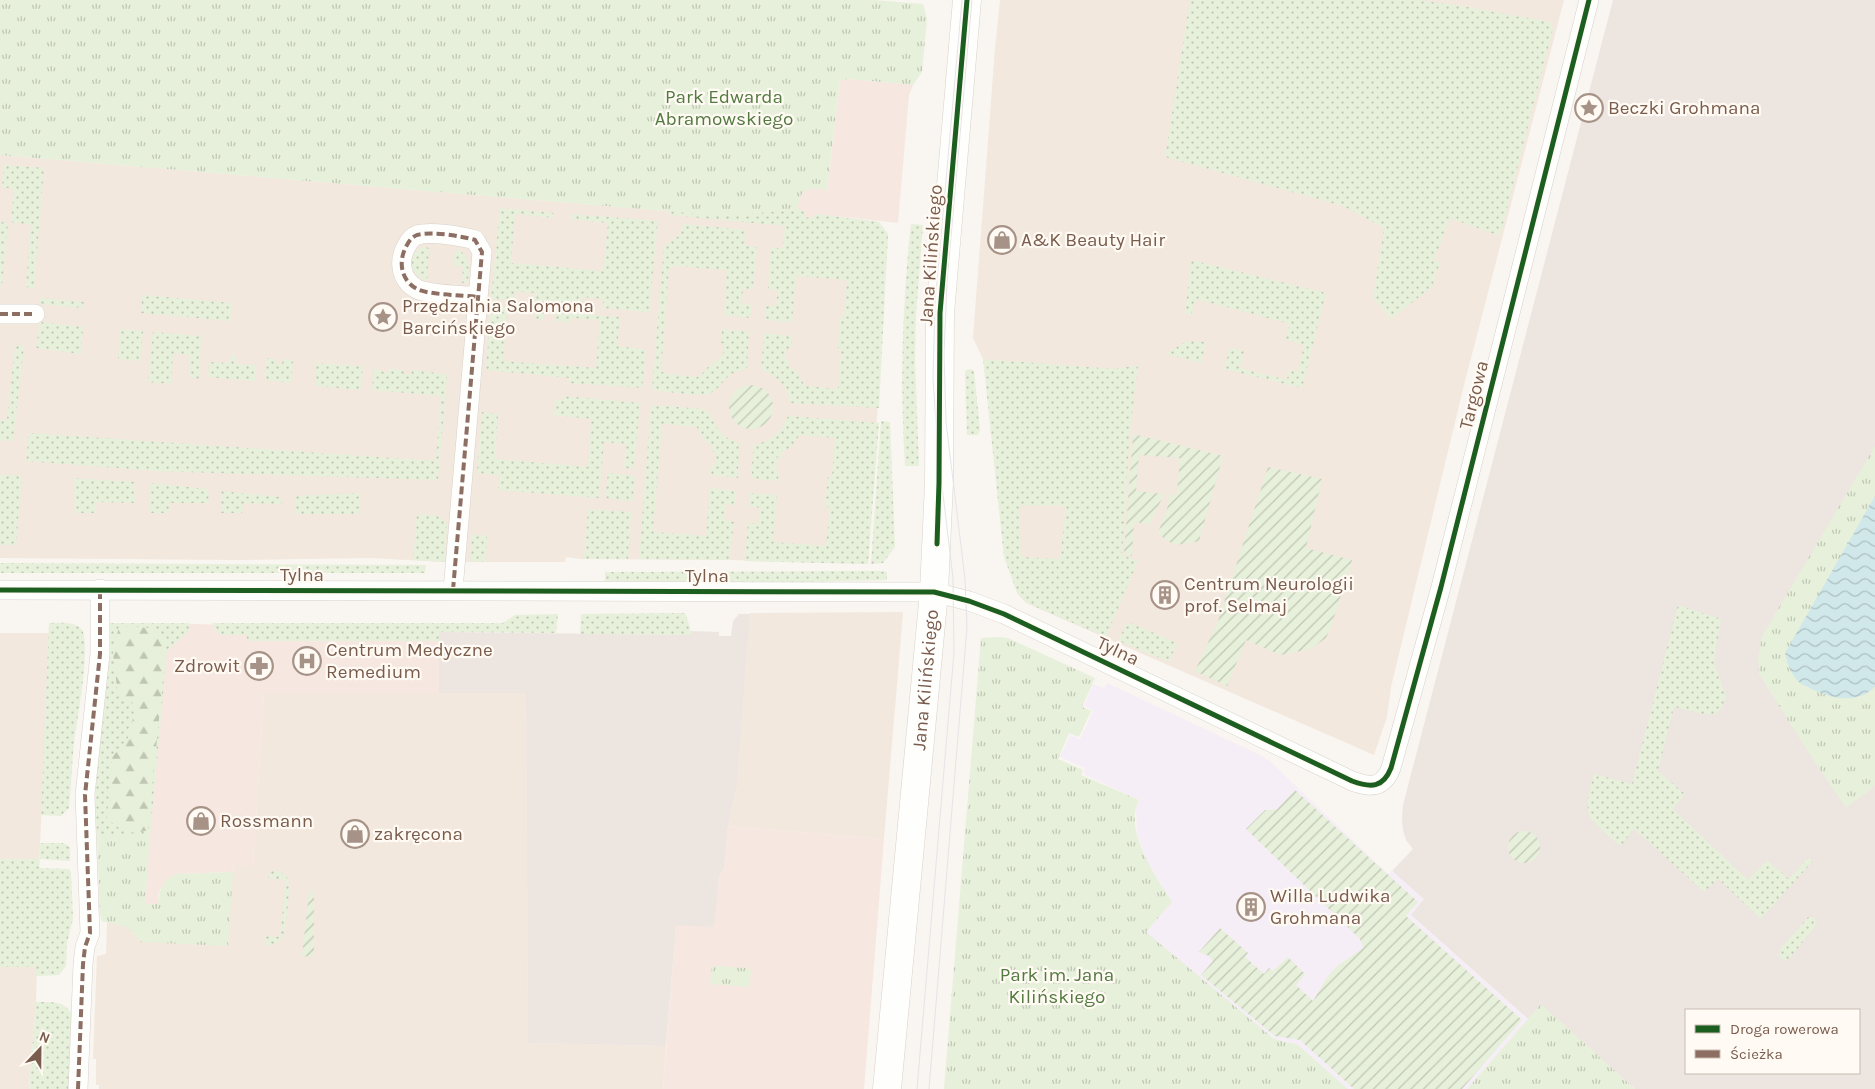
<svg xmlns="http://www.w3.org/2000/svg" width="1875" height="1089" font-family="Karla,sans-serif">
<defs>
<pattern id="grass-dots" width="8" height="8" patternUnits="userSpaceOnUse" patternTransform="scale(1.25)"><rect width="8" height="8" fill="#e7f0db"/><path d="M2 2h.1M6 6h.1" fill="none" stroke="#c0c6b4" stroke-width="1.8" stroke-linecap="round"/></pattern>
<pattern id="forest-firs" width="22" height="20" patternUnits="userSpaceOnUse" patternTransform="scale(1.25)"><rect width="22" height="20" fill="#e7f0db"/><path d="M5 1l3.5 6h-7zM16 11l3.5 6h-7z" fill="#c0c6b4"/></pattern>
<pattern id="park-tufts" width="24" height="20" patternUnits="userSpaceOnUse" patternTransform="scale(1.25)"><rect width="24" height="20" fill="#e7f0db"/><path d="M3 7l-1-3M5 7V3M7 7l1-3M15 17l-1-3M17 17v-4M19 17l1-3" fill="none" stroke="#c0c6b4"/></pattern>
<pattern id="garden-furrows" width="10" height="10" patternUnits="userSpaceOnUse" patternTransform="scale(1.25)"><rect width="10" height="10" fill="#e7f0db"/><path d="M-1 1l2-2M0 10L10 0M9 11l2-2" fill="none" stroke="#c0c6b4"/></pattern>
<pattern id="water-waves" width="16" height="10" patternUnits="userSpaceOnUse" patternTransform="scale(1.25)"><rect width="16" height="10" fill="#d0e8ea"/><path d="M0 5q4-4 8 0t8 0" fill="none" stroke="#aebfc0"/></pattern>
</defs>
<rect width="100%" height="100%" fill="#f9f5f0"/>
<!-- residential -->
<g fill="#f2e8de">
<path d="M1000,0H1564L1464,385L1391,687L1387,717L1374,755L1026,603L1017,593L983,359L973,338L995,49Z"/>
<path d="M0,155L724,216L798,209L805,212L879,222L888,234L868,564L729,560L581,559L566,557L565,562H445L370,558L243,560L0,558Z"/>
<path d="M903,612L884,839L728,826L737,786L750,613Z"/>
<path d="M0,633H50L40,843L36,1002L29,1089H0Z"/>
<path d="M526,692L528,1043L666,1046L663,1089H99V1085H96V1059H93L97,956L106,954L107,922L102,921L233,872L234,866L253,865L264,693Z"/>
</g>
<!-- commercial -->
<g fill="#f6e8e1">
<path d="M851,79L913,85L909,95L898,223L816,214L813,218L803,217L798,209V198L806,189L812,187L827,190L840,80Z"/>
<path d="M163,623L439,632V693H264L253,866H234L233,872L177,874L162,886L158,895V904H145Z"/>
<path d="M728,826L884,839L864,1089H663L676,924L717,892L719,876L724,869Z"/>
</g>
<!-- industrial -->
<g fill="#ede5e0" fill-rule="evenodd">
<path d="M1613,0H1875V1089H1635L1541,1005L1528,1019L1411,915L1423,899L1392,871L1413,849L1406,840L1403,830L1402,818L1403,805ZM1686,1010H1859V1073H1686Z"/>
<path d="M739,614H750L737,786L728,826L724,869L719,876L714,927L676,925L666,1046L528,1043L526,693H439V632L690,635L691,631L719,632V636H731L733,621Z"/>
</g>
<!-- education -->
<path fill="#f6eef6" d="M1107,683L1258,754L1271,762L1388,874L1392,871L1424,899L1411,915L1528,1019L1467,1089H1348L1297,1044L1284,1042L1273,1038L1145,932L1172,902L1145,858L1137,833L1136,807L1139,800L1083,774L1085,768L1060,757L1070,735L1080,739L1093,711L1084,706L1093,684L1104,688Z"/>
<!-- grass -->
<g fill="url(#grass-dots)" fill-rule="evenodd">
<path d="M1190,0H1416L1456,5L1550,22L1553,29L1500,236L1450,218L1434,260L1440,262L1432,287L1391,319L1373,298L1384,228L1343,206L1165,157Z"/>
<path d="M4,165L44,168L34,288L26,287L31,225L11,222L14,189L2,187Z"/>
<path d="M500,208L554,213V218L515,214L511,263L603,271L608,223L571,219V214L658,221L649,312L603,308V299L583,297L582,306L534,302L535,293L515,291L514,300L491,299Z"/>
<path d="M798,209L805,212L804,217L813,218L816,214L879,222L888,234L879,408L790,403C789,386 776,375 761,369L764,333L792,336L791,349H786V360H789L788,366L796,371L805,386L838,389L841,351L838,350L840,318H844L847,280L796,276L792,322L765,320L766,306H776L778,290L768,289L771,248H783L785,226L670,215L669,211L727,216Z"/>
<path d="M0,222L8,223L2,284L0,287Z"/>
<path d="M683,224L746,230L744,245L757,247L753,289H743L741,304L752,305L750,318L724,315L727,270L676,266L669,268L661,371L666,374L699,377L708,367L720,359L721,354H723L724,344L721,343L722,329L749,332L747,369C723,371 723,390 708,394C699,397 664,391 652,390L664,246L680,235Z"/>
<path d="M911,224L923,225L916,314L915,361L919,466H905C900,384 902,305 911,224Z"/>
<path d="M425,247L429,248L427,281C423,279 419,277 416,274C407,265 413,249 425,247Z"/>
<path d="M455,250C472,252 469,271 468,283H462L463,266H454Z"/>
<path d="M1191,260L1326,293L1302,388L1224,369L1230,348L1244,351L1240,368L1287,380L1289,370L1298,372L1304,345L1285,339L1289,326L1286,323L1196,299L1191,315L1185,314Z"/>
<path d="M142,295L232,303L230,321L141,313Z"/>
<path d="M39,298L84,302V308L39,304Z"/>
<path d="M491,306L544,310V320L535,319V314L507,312L503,361L596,368L600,320L572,318L571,322L556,321V312L620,317L617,346L646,350L642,388L569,383V378L486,370Z"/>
<path d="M40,322L83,327L81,354L36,348Z"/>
<path d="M120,329L143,331L140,361L118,359Z"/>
<path d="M153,332L201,336L199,379L189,377V355L173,353L171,384L148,382Z"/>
<path d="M1193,341L1206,342L1201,363L1166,354L1185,342Z"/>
<path d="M15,345L24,346L13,441L0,440V420H7Z"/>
<path d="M231,355H236V364L256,365L255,381L208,377L209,362L230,363Z"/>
<path d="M267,358L275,359V363L282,364L283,359L293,360L291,383L265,380Z"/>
<path d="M983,359L1115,369L1138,365L1130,431L1122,555L1138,561L1106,637L1029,604L1017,593L1004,557ZM1019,505L1066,506L1060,559L1021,557Z"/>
<path d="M316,363L363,366L360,390L316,386Z"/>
<path d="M374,369L388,373L389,369L404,370V374H411L412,370L437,373L447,375L438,480L156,471L26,461L29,433L436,461L441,396L372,390Z"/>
<path d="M971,369L974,371L980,430L978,435H967L965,374L966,370Z"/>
<path d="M564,396L640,403L634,469L624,468L626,444L604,442L599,498L498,490L500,475L477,473L482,412L498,414L495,459L588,467L591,419L554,415L555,400L563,401Z"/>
<path d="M651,405L703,409C715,414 713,426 722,434C726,438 733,441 739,443L738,478L710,475L711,465H715L716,452H712L713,447C705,441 700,436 697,427L662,424L653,532L706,536L710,488L736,491L735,505L726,504L724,520L734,522L729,560L639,559Z"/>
<path d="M788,416L879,423L868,564L745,561L748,523L758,524L760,508L750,506V493L777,495L773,542L826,546L830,507H825L828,477H832L835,438L800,435L790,448L781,452V458L777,457L776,470L779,471L778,481L752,478V473L749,469L752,466L754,445C772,440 780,434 788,416Z"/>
<path d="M881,421L890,422L895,547L883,563L871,564Z"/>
<path d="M0,454V475L22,476L16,545H0Z"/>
<path d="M608,473L635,476L633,501L605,498Z"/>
<path d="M74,478L134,482L135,503L96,502V513H75Z"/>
<path d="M149,483L208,489L209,503H170L169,513H150Z"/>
<path d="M221,491L281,497L282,504L243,503L242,513H221Z"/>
<path d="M360,493L359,514H295V496Z"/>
<path d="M588,509L631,512L628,559H584Z"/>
<path d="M417,514C427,515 443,514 447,524L445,562L413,560Z"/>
<path d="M472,534L487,536L486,562L470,561Z"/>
<path d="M0,563L426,565L425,573H0Z"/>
<path d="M879,571L887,572V580L802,582L605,581V572Z"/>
<path d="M1678,605L1721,619L1714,663L1726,696L1722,708L1715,714H1703L1674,707L1658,771L1685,794L1673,809L1748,880L1767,860L1789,879L1808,858L1813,861L1761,919L1718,879L1704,892L1634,829L1621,846C1587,817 1581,819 1594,774L1632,784Z"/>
<path d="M679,613H685L689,624L691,635L580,634L581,614Z"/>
<path d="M558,614L556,633L439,632V641H247V635H221L214,629L213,623H503L515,615Z"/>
<path d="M49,623C59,623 76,621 82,630C91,645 77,722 74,742C72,764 71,786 69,808L61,816L41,815Z"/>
<path d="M109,623H189V631L167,651L150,836H97C91,765 103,693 109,623Z"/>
<path d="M1131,623L1177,643L1169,662L1119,641L1125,625Z"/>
<path d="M40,843H63L70,847V861L40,859Z"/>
<path d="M39,859V868L69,869L71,872L73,919L67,943L66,966L59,975L36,976V967H0V859Z"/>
<path d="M271,871C276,871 282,872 286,876C293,885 285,923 284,935L280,941L271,946L265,944V936L280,937L286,880L268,878Z"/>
<path d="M1808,917H1812L1816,920L1817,924L1790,958L1786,960L1781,959L1779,956L1780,949Z"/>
<path d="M36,1002C53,1002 66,1000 73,1017L71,1089H29Z"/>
</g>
<!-- forest -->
<path fill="url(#forest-firs)" d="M119,626L152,628L167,638L148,830C128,836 122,831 107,819L112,757L127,741L134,714L132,701L118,696L113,653Z"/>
<!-- park -->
<g fill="url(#park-tufts)">
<path d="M0,0H874L923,4L927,19L922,72L913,85L851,79L840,80L827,190C808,187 799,188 798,209L724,216L0,155Z"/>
<path d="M1875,446V786L1846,808L1812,758L1759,674L1758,659L1762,636Z"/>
<path d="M1000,637L1008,638L1095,678L1082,707L1091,711L1079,737L1069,733L1058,759L1083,770L1081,775L1139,800C1123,831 1156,876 1172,902L1146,932L1273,1038L1284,1042L1297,1044L1348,1089H944L981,638Z"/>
<path d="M97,836H150L145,904H158C159,890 163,879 177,874L233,872L228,946L141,942L127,927L102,921L100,915Z"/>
<path d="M712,966L747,968L751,971L749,987L710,984Z"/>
<path d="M1541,1004L1635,1089H1467Z"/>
</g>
<!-- garden -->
<g fill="url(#garden-furrows)">
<circle cx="751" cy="407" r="22"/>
<path d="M1133,434L1223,456L1199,541C1180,545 1173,548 1158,533L1167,509L1170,494L1177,495L1180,458L1139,455L1136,491L1164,494L1150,524L1134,522L1132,556L1124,554Z"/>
<path d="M1268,467L1322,479L1306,548L1352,560L1331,627L1326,638L1310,649L1281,655L1246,640L1227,686L1195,671L1218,621Z"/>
<path d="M1295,790L1418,902L1406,916L1522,1020L1462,1089H1354L1300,1040L1275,1036L1201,975L1213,961L1209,956L1199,952L1220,928L1248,953L1245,957L1264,974L1269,968L1273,971L1288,957L1305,974L1296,985L1313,1001L1328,976L1337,966L1363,948L1360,939L1246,829L1265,810H1276Z"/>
<circle cx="1524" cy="847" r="16"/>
<path d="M314,888V957L302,956L309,893Z"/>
</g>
<!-- water -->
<path fill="url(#water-waves)" d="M1875,496V687C1857,704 1834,699 1814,690C1809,687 1801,685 1797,680C1790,672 1787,663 1785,653Z"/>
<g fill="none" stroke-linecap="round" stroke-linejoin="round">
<defs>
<g id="street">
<path d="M0,314H35"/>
<path d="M0,590L934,592L969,601L1004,614L1352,781C1371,788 1383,788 1391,768L1441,587L1589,0"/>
<path d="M453,590L482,252L475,240C461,236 431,231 417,235C412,237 409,241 407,245C398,260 400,280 417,289C429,295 462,295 478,297"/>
<path d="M78,1089L83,964L85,947L90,933L85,795L100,654V589"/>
</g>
<g id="secondary">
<path id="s1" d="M887,1089L934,592L939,483L940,313L967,0"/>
</g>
</defs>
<!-- street casing -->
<use href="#street" stroke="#d7d1cb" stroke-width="20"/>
<!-- secondary casing -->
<use href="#secondary" stroke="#d9d2cb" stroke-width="29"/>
<!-- street -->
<use href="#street" stroke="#fefefd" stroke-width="19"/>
<!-- secondary -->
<use href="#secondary" stroke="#fefefd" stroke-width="28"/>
<!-- tram -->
<g stroke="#e6e3e7" stroke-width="1">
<path d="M917,1089L954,652L953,578L938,452L933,379L935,304L962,0"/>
<path d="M929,1089L967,627L965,579L946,422L944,354L947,282L972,0"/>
</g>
<!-- quiet -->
<g stroke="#8d6e63" stroke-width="4" stroke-dasharray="8 4" stroke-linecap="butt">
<path d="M0,314H35"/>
<path d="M453,590L482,252L475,240C461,236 431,231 417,235C412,237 409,241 407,245C398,260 400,280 417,289C429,295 462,295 478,297"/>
<path d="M78,1089L83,964L85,947L90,933L85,795L100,654V589"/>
</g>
<defs>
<g id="cycleway">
<path d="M937,544L939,483L940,313L967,0"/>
<path d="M0,590L934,592L969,601L1004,614L1352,781C1371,788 1383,788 1391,768L1441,587L1589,0"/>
</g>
</defs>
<!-- cycleway casing -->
<use href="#cycleway" stroke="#fffaf3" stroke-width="8"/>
<!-- cycleway -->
<use href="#cycleway" stroke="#1b5e20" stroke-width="5"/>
</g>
<!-- icons -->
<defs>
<symbol id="sight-ring" viewBox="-11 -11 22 22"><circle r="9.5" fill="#fffaf3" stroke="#a69286" stroke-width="1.5"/><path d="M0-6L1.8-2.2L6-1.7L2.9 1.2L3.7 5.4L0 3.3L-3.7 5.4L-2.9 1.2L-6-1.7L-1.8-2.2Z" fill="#a69286"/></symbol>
<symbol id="shop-ring" viewBox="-11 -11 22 22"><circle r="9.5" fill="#fffaf3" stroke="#a69286" stroke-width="1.5"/><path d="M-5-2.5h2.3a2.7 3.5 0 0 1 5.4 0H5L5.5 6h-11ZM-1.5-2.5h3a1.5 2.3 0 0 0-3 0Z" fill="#a69286"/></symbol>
<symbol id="building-ring" viewBox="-11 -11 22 22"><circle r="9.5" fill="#fffaf3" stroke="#a69286" stroke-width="1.5"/><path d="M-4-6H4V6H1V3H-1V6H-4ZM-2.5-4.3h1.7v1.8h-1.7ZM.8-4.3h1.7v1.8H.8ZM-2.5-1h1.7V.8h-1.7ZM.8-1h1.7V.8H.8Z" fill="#a69286"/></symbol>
<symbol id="hospital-ring" viewBox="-11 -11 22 22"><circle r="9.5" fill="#fffaf3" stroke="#a69286" stroke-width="1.5"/><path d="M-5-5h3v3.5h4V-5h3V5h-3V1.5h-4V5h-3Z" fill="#a69286"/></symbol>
<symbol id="pharmacy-ring" viewBox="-11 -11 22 22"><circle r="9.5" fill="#fffaf3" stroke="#a69286" stroke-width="1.5"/><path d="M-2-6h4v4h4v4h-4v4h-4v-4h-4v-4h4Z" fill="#a69286"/></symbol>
</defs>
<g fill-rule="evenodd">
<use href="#sight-ring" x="1573" y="92" width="32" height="32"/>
<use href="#shop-ring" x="986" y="224" width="32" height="32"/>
<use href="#sight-ring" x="367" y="301" width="32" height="32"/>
<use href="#building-ring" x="1149" y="579" width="32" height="32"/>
<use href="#hospital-ring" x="291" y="645" width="32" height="32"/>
<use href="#pharmacy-ring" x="243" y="650" width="32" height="32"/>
<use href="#shop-ring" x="185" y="805" width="32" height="32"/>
<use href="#shop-ring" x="339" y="818" width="32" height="32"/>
<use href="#building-ring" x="1235" y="891" width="32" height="32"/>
</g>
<g text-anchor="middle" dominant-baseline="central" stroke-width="4.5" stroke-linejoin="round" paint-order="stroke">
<!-- park labels -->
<g font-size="19" fill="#537a41" stroke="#fffaf3">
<text x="724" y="97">Park Edwarda<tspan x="724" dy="22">Abramowskiego</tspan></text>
<text x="1057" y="975">Park im. Jana<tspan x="1057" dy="22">Kilińskiego</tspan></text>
</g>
<!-- poi labels -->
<g font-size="19" fill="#7a5c4d" stroke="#fffaf3" text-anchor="start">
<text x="1608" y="108">Beczki Grohmana</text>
<text x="1021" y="240">A&amp;K Beauty Hair</text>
<text x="402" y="306">Przędzalnia Salomona<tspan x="402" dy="22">Barcińskiego</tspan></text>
<text x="1184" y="584">Centrum Neurologii<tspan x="1184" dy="22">prof. Selmaj</tspan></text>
<text x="326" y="650">Centrum Medyczne<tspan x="326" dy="22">Remedium</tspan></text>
<text x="240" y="666" text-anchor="end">Zdrowit</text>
<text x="220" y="821">Rossmann</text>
<text x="374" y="834">zakręcona</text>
<text x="1270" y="896">Willa Ludwika<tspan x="1270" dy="22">Grohmana</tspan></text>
</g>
<!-- street labels -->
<g font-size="19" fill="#7a5c4d" stroke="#fffaf3">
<text transform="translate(931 255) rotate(-86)">Jana Kilińskiego</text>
<text transform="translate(1474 395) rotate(-76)">Targowa</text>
<text x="302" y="575">Tylna</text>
<text x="707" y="576">Tylna</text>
<text transform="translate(1118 651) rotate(25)">Tylna</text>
<text stroke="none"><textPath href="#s1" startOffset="411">Jana Kilińskiego</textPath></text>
</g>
</g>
<!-- legend -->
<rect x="1685" y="1009" width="175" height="65" fill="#fffaf3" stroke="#cabbb1"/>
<rect x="1695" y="1025" width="25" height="8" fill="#1b5e20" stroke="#cabbb1"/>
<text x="1730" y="1034" font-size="15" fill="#7a5c4d">Droga rowerowa</text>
<rect x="1695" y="1050" width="25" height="8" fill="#8d6e63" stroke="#cabbb1"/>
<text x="1730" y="1059" font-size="15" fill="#7a5c4d">Ścieżka</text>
<!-- north arrow -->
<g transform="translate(40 1049) rotate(22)" stroke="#fffaf3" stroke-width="4" paint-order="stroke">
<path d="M0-4L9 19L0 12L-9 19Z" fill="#7a5c4d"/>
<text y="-8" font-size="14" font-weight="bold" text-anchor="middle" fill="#7a5c4d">N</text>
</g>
</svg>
